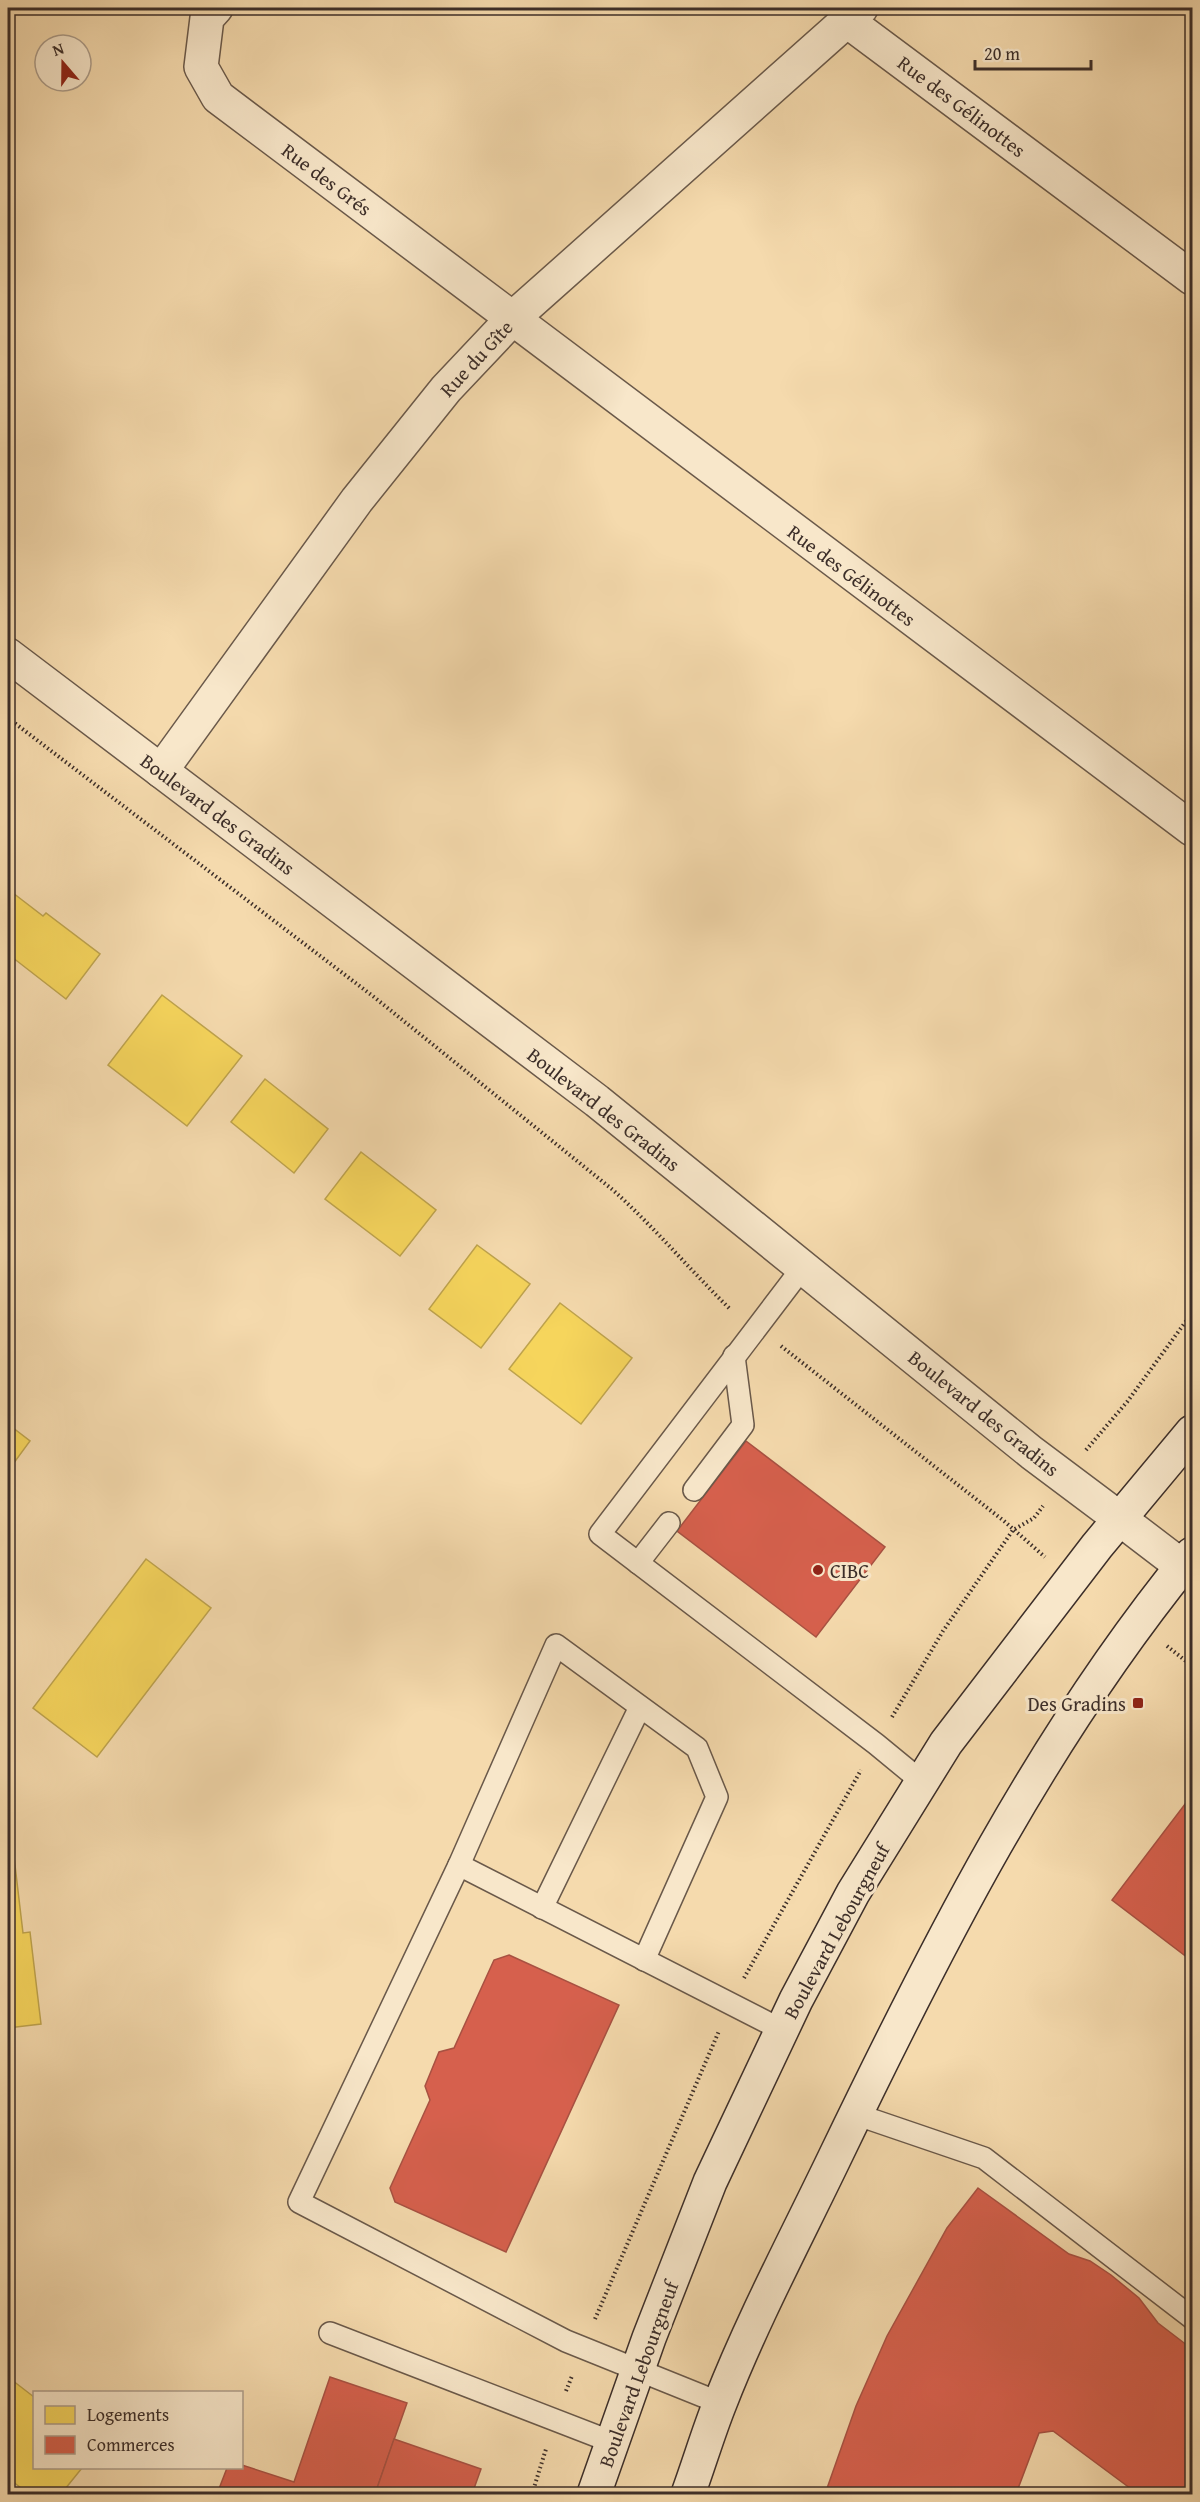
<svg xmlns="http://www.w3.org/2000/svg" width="1200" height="2502" font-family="'Gentium Book Plus',serif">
<rect width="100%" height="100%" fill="#f5daad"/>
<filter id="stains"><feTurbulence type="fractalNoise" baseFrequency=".00333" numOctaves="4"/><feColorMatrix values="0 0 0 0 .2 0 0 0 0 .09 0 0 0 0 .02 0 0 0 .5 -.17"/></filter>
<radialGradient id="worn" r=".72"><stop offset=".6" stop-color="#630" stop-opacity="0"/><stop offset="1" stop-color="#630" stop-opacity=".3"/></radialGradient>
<!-- homes -->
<g fill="#f6d55c" stroke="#bea34d" stroke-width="1.5">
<path d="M13,893L43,916L46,913L100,954L66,999L8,954V900Z"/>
<path d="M162,995L242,1056L187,1126L108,1065Z"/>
<path d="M265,1079L328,1129L294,1173L231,1122Z"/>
<path d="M361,1152L436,1210L400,1256L325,1199Z"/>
<path d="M477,1245L530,1284L481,1348L429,1309Z"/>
<path d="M560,1303L632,1358L581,1424L509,1369Z"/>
<path d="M8,1424L30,1441L8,1471Z"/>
<path d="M146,1559L211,1608L97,1757L33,1708Z"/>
<path d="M8,1840H12L23,1933L30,1932L41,2024L8,2028Z"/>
<path d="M8,2377L34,2397V2468H82L61,2494H29L8,2478Z"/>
</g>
<!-- shops -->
<g fill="#d6604d" stroke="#a85142" stroke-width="1.5">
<path d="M746,1441L885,1547L816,1637L677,1531Z"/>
<path d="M1192,1795V1961L1112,1900Z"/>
<path d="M509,1955L619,2005L506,2252L395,2202L390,2188L430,2100L425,2086L439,2052L454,2048L494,1960Z"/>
<path d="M978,2188L1069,2254L1090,2261L1111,2275L1139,2298L1158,2323L1192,2349V2494H1138L1053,2431L1039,2433L1016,2494H825L856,2406L887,2336L947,2228Z"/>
<path d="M330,2377L407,2403L375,2494H217L227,2468H242V2465L294,2482Z"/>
<path d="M394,2439L481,2469L472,2494H375Z"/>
</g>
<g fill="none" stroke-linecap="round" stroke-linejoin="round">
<defs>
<g id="service">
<path d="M803,1267L600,1534L876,1744L921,1781"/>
<path d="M694,1490L743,1425L734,1356"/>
<path d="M638,1563L669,1523"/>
<path d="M459,1865L782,2030"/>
<path d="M542,1908L640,1707"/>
<path d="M644,1960L717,1797L697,1748L556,1645L459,1865L299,2202L566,2341L720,2403"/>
<path d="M855,2114L984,2158L1192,2318"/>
<path d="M330,2333L612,2442"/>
</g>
<g id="minor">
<path d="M216,8L207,18L201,67L218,97L1192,829"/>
<path d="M846,20L1192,278"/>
<path d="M8,655L597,1101L1032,1453L1120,1519"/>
<path d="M161,771L357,500L446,389L513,318L861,8"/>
</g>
<path id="tertiary" d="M1120,1519L1192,1574"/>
<g id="secondary">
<path d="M594,2494L649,2338L710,2182L796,2000L853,1893L946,1743L1097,1546L1192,1432"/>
<path d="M688,2494C699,2464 708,2433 720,2403C753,2319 795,2240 834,2159C936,1947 1042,1737 1192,1554"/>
</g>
</defs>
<!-- service casing -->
<use href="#service" stroke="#6a594a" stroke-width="24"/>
<!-- minor casing -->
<use href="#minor" stroke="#6a594a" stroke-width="36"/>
<!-- tertiary casing -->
<use href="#tertiary" stroke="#6a594a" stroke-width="36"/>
<!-- secondary casing -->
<use href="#secondary" stroke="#3c2e29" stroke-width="36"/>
<!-- path -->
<g stroke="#3c2e29" stroke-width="4" stroke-dasharray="1.5 3" stroke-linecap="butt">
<path d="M8,718L374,997L613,1190C655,1228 691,1271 731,1310"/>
<path d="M781,1346L1004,1521L1045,1557"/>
<path d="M1086,1450L1127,1402L1192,1313"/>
<path d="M1167,1646L1192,1666"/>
<path d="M892,1717L943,1631L1013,1530L1034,1518L1043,1506"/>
<path d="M744,1978L861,1770"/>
<path d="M595,2319L719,2031"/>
<path d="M566,2391L572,2376"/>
<path d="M532,2494L546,2449"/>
</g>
<!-- service -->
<use href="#service" stroke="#f8e7ca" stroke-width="21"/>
<!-- minor -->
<use href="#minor" stroke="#f8e7ca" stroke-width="33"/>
<!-- tertiary -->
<use href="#tertiary" stroke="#f8e7ca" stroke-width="33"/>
<!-- secondary -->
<use href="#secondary" stroke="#f8e7ca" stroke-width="33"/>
</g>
<!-- markers -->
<g fill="#8f2418" stroke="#f8e7ca" stroke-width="2">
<circle cx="818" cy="1570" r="6"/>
<rect x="1132" y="1697" width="12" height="12" rx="3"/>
</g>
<g text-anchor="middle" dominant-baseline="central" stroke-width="6" stroke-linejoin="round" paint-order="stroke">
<!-- street labels -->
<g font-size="20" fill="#3c2e29" stroke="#f8e7ca">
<text transform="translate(962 106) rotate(37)">Rue des Gélinottes</text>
<text transform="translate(327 179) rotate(37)">Rue des Grés</text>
<text transform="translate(476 358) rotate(-47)">Rue du Gîte</text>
<text transform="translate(852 575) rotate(37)">Rue des Gélinottes</text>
<text transform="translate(218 814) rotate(37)">Boulevard des Gradins</text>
<text transform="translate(604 1109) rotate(38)">Boulevard des Gradins</text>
<text transform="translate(984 1413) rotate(39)">Boulevard des Gradins</text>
<text transform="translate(836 1931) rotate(-61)">Boulevard Lebourgneuf</text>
<text transform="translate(638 2374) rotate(-70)">Boulevard Lebourgneuf</text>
</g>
<!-- poi labels -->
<g font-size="20" fill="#3c2e29" stroke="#f8e7ca" text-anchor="start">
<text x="830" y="1570">CIBC</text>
<text x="1126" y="1703" text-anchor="end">Des Gradins</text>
</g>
</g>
<!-- margin -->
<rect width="1200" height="2502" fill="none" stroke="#f5daad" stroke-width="30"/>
<rect x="9" y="9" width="1182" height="2484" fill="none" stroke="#3c2e29" stroke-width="3"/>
<rect x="15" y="15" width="1170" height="2472" fill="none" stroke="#3c2e29" stroke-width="1.5"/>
<!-- legend -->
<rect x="33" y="2391" width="210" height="78" fill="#f8e7ca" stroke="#ad9d8a" stroke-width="1.5"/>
<rect x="45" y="2406" width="30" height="18" fill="#f6d55c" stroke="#ad9d8a" stroke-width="1.5"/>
<text x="87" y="2421" font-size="18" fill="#3c2e29">Logements</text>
<rect x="45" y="2436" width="30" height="18" fill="#d6604d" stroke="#ad9d8a" stroke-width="1.5"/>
<text x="87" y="2451" font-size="18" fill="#3c2e29">Commerces</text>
<!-- north arrow -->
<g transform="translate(63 63) rotate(340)"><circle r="28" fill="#f8e7ca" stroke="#ad9d8a" stroke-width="1.5"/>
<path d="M0-4.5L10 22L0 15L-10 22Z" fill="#8f2418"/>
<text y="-9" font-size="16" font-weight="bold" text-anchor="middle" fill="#3c2e29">N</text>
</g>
<!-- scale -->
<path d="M975 60v9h116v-9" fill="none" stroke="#3c2e29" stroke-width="3"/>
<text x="984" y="60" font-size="18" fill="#3c2e29" stroke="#f8e7ca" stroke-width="4.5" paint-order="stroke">20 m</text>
<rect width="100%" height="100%" filter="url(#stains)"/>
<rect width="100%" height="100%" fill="url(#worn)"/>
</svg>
